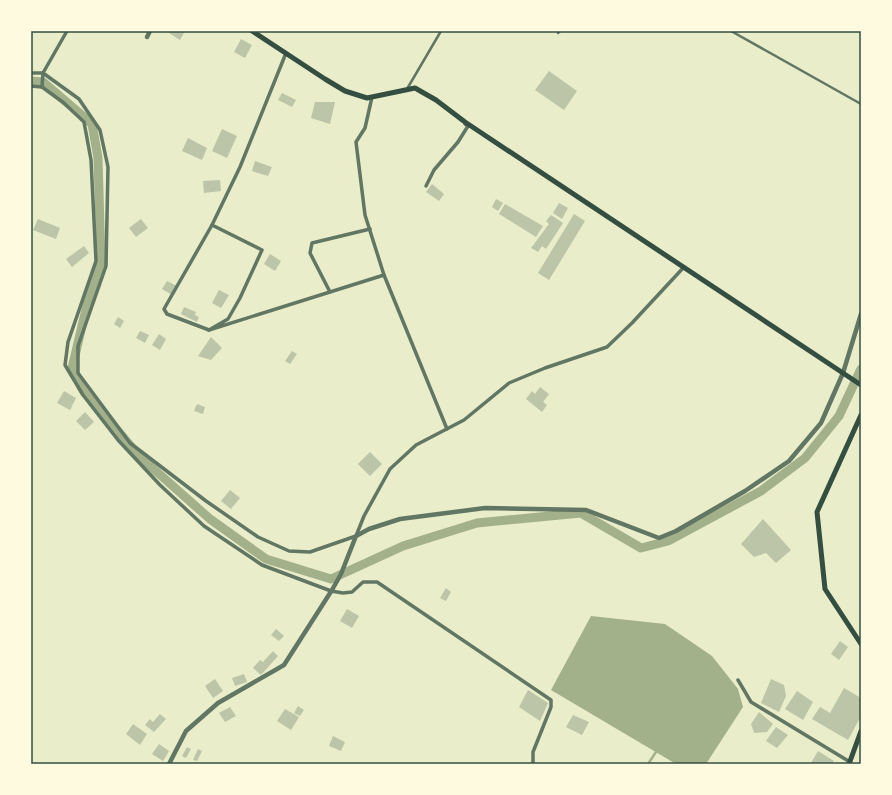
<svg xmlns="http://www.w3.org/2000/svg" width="892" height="795" font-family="'DM Sans',sans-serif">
<rect width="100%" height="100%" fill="#e9edc9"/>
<!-- water -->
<path fill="#a3b18a" d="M591,616L665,624L712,656L738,689L743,707L706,764H676L551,690Z"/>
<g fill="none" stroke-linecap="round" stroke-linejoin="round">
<!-- stream -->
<path stroke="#a3b18a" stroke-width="2.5" d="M648,764L656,752"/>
<!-- canal -->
<path stroke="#a3b18a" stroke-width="9" d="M31,81L43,82L92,124L98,158L101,262L87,305L72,368L83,390L139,456L210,519L266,559L331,579L403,546L477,523L581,513L641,548L668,541L761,491L805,458L839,416L861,369"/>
</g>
<!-- building -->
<g fill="#bcc5a7">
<path d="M166,31H185L180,40Z"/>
<path d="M241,39L252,45L245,58L234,52Z"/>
<path d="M549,71L577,91L564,110L535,90Z"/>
<path d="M282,93L296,100L292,107L278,100Z"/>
<path d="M315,102H335L330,124L311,118Z"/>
<path d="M222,129L237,136L227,158L212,151Z"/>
<path d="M188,138L207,148L202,160L182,151Z"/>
<path d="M255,161L272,167L268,176L252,171Z"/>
<path d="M220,180L221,191L204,193L203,181Z"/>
<path d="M432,184L444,194L439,201L426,192Z"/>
<path d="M496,199L503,203L498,211L492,207Z"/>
<path d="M559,203L568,208L562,219L553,213Z"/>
<path d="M505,204L543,226L536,237L499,214Z"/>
<path d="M574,214L585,221L549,280L538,273Z"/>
<path d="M551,215L563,223L546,249L542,246L538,252L531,248L549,224L546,221Z"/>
<path d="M38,219L60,228L56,239L33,230Z"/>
<path d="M141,219L148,228L136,237L129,228Z"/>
<path d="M84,246L89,253L72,267L66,259Z"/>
<path d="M270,254L281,261L275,271L264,264Z"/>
<path d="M167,281L177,286L172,295L162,289Z"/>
<path d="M219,290L229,295L221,308L212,303Z"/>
<path d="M184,307L196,312L195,315L199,317L197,322L181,314Z"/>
<path d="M118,317L124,321L120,328L114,324Z"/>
<path d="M140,331L149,335L145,343L136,338Z"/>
<path d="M159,334L166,339L160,350L152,345Z"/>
<path d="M211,337L222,348L211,360L198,356Z"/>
<path d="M292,351L297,354L290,364L285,361Z"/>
<path d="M540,387L549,394L543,402L547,405L542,412L526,399L532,391L535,394Z"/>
<path d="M64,391L76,398L70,410L57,403Z"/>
<path d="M197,404L205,407L203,414L194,411Z"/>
<path d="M85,412L94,422L85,430L76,421Z"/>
<path d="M370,452L382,464L370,476L358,464Z"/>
<path d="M230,490L240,498L231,509L221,501Z"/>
<path d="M763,519L791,550L776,563L766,553L754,557L741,544Z"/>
<path d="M446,588L451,592L446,601L440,598Z"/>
<path d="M347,609L359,616L352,628L340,621Z"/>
<path d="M276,629L284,636L279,641L271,635Z"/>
<path d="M840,641L848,647L839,660L831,654Z"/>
<path d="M273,651L278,656L261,675L253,668L260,660L263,662Z"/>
<path d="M244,674L247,682L235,686L232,678Z"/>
<path d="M215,679L223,691L213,698L205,686Z"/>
<path d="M771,679L784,685L786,696L779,712L761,703Z"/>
<path d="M844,688L861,698V716L848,740L812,719L820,707L830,713Z"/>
<path d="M528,690L548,703L540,721L519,707Z"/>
<path d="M797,691L813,702L803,720L785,709Z"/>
<path d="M298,706L304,710L300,716L294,713Z"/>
<path d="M230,707L236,716L225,722L219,713Z"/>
<path d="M285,709L299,717L291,730L277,721Z"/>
<path d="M759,712L773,724L767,732L754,733L751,724Z"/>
<path d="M160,714L166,719L154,732L145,725L150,719L153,722Z"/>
<path d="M573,715L589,722L582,735L566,727Z"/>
<path d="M133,724L147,734L140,745L126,734Z"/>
<path d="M776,727L788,735L777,748L766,741Z"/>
<path d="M333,736L345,742L341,751L329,746Z"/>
<path d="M159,744L169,751L163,761L152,754Z"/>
<path d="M187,747L191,749L186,758L182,756Z"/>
<path d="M198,749L202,751L197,761L193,760Z"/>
<path d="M818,751L834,761L832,764L811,763Z"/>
</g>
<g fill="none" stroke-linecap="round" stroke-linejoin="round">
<!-- pedestrian -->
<g stroke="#617663" stroke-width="2.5">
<path d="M731,31L861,104"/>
<path d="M558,33L560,31"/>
<path d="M407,89L441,31"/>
</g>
<!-- minor -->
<g stroke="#617663" stroke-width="3.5">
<path d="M286,53L240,167L212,225L262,250L240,298L228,319L209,330L384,275"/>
<path d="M31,73H43L79,99L100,130L108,167L106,266L78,346V373L130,443L206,501L258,537L289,551L310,552L356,536L364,516L390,469L416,445L464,420L509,383L545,368L607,347L632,323L684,267"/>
<path d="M31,86L42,87L64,103L84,122L91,160L96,261L68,342L65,365L83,395L118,440L160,485L204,526L262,565L331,591L343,593L352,592L363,582H377L551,700V707L533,752V764"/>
<path d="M42,87L43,73L67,31"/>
<path d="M372,97L365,128L356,142L365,215L384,275L447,429"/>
<path d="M426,186L434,170L458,142L468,126L465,124"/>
<path d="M330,292L310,253L312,243L370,229"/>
<path d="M209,330L167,314L164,309L212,225"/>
<path d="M738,680L751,702L850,762"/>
</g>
<!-- tertiary -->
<g stroke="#617663" stroke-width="4.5">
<path d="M147,37L150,31"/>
<path d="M169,764L186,731L218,703L284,665L332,590L341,574L356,536L369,529L400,519L485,508L586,510L659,538L676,531L745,491L789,461L821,423L843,373L861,314"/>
</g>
<!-- secondary -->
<g stroke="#344e41" stroke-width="5">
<path d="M252,31L325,79L345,91L367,98L415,88L436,100L465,122L861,385"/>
<path d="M861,415L817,512L825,589L861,644"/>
<path d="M849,764L861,731"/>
</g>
</g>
<!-- border -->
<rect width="892" height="795" fill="none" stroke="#fefae0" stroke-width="64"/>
<rect x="32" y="32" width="828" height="731" fill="none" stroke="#344e41" stroke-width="1.5"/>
</svg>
